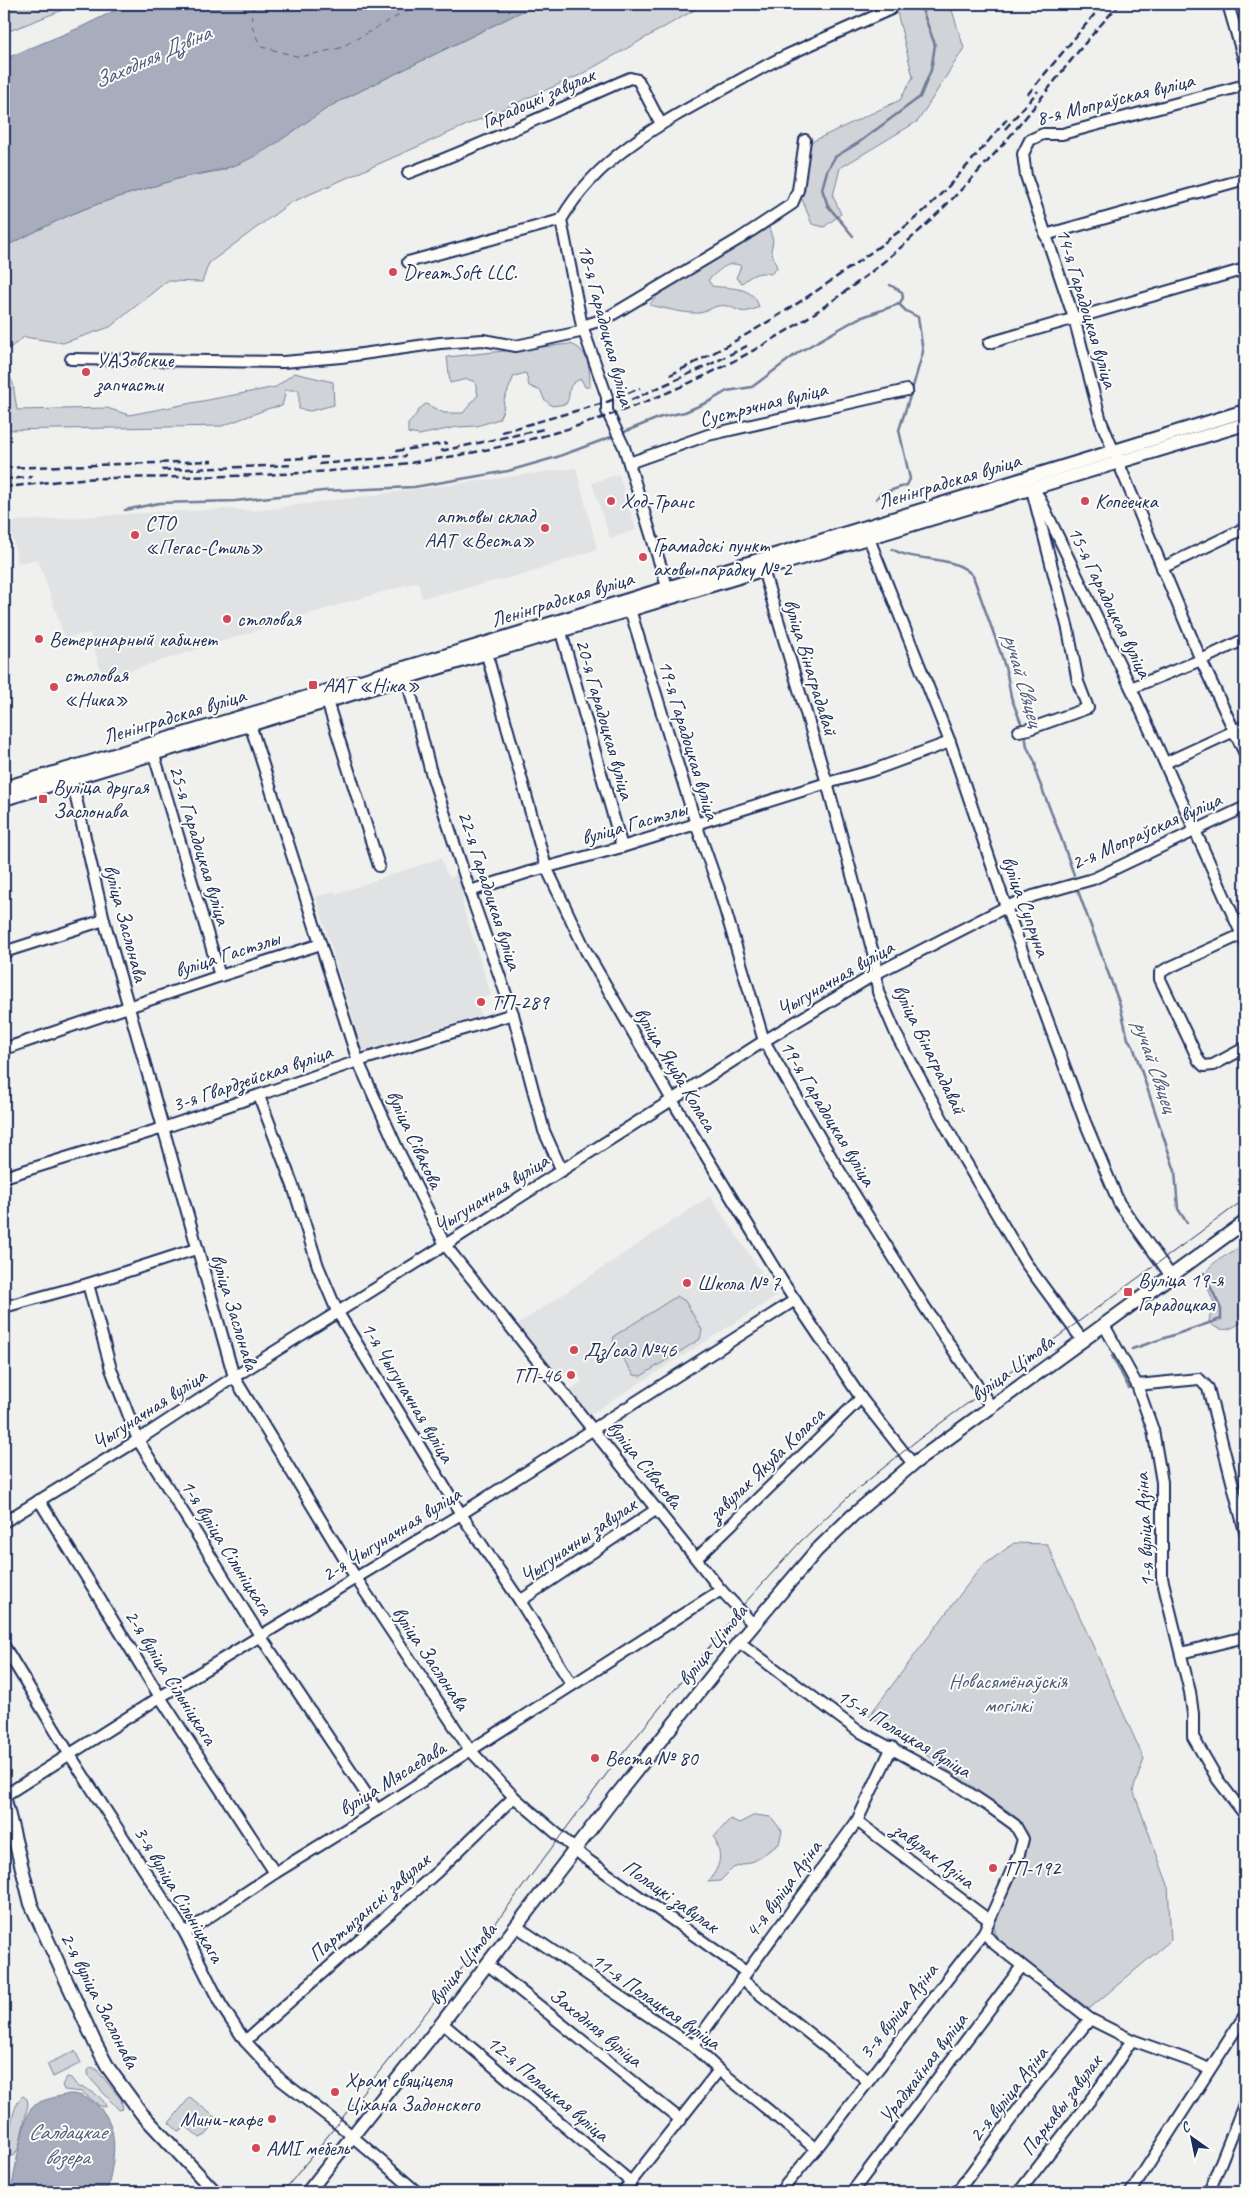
<svg xmlns="http://www.w3.org/2000/svg" width="1249" height="2196" font-family="Caveat,sans-serif">
<rect width="100%" height="100%" fill="#f0f0ee"/>
<filter id="ink" filterUnits="userSpaceOnUse"><feTurbulence type="fractalNoise" baseFrequency=".02" numOctaves="2"/><feDisplacementMap in="SourceGraphic" scale="10" xChannelSelector="R" yChannelSelector="G"/><feConvolveMatrix kernelMatrix="1 2 1 2 8 2 1 2 1" color-interpolation-filters="sRGB"/></filter>
<g filter="url(#ink)">
<!-- built -->
<g fill="#e0e2e3">
<path d="M576,468L597,549L526,574L422,598L418,582L344,603L103,679L90,633L65,638L38,559L18,563L10,524L18,521L145,513L229,509L253,511Z"/>
<path d="M619,474L636,530L610,538L592,483Z"/>
<path d="M441,858L446,872L450,878L458,874L464,890L462,895L464,902L462,903L491,995L477,1000L481,1015L363,1051L316,897L334,891L335,894L341,892Z"/>
<path d="M710,1196L777,1296L589,1415L569,1391L582,1381L572,1367L558,1377L517,1325Z"/>
</g>
<!-- green -->
<g fill="#d0d3d8" stroke="#76819b">
<path d="M4,4H78L4,33Z"/>
<path d="M537,4H705L580,75L290,203L209,263L202,282L167,281L110,327L63,343L24,337L6,351L5,365L13,384L17,410L107,408L129,415L276,387L294,373L333,382L334,405L310,411L299,409V390H286L282,406L270,408L222,426L4,430V247L65,217L100,203L180,178L224,170L336,103Z"/>
<path d="M895,4H950L964,48L918,121L840,168L833,196L841,214L824,227L812,224L799,192L811,142L900,100L913,77Z"/>
<path d="M769,227L773,241L771,250L777,268L771,274C758,271 752,275 742,283L736,278L741,266C728,259 718,272 708,280L712,286C730,289 753,285 759,307C736,319 737,303 718,306C712,307 706,312 700,313C684,314 665,308 649,305L662,291Z"/>
<path d="M570,344C589,349 590,370 590,387H585L581,379C564,386 573,391 566,404L552,406L544,399L541,391L529,386L526,373L514,376L504,400L503,410L499,419L477,426L457,427L419,435L408,433V424C416,417 417,409 426,404L444,413H463L478,395L475,382L467,379L450,383L447,357Z"/>
<path d="M1245,1243V1320C1232,1329 1222,1335 1209,1322L1210,1315L1216,1306C1193,1262 1213,1267 1245,1243Z"/>
<path d="M677,1296L685,1301L702,1330L700,1339L641,1376L634,1375L613,1344L614,1336Z"/>
<path d="M1014,1543L1047,1544L1144,1759L1133,1790L1168,1885L1171,1940L1089,2009L997,1939L993,1922L1027,1844L1014,1815L869,1716L980,1568Z"/>
<path d="M755,1815L771,1817L782,1831L779,1844L754,1861L733,1868L720,1881L708,1882C721,1865 723,1857 714,1837L730,1819L739,1823Z"/>
<path d="M75,2051L81,2063L53,2077L47,2064Z"/>
<path d="M91,2067L96,2069L121,2099L123,2109L119,2110L89,2077L88,2071Z"/>
<path d="M67,2077L71,2078L78,2087C87,2087 105,2098 106,2107L100,2106L82,2092L64,2090L62,2085Z"/>
<path d="M23,2096L27,2099L28,2104L19,2147L14,2156L9,2154L7,2149C10,2136 12,2103 23,2096Z"/>
<path d="M190,2097L217,2119L206,2135L200,2138L187,2127L178,2131L169,2123Z"/>
</g>
<!-- water -->
<g fill="#a7adbd" stroke="#6f7b97">
<path d="M128,4H537L336,103C305,121 276,147 243,162C222,172 199,172 177,179C152,187 126,194 101,203C67,214 36,232 4,247V59L79,28Z"/>
<path d="M69,2094C81,2094 89,2098 98,2106C122,2128 113,2164 107,2192H11C14,2177 23,2114 33,2106C42,2099 58,2097 69,2094Z"/>
</g>
<g fill="none" stroke-linecap="round" stroke-linejoin="round">
<!-- stream -->
<g stroke="#6f7b97" stroke-width="2.5">
<path d="M853,236L828,206L822,189L827,171L835,157L858,143L920,97L931,70L935,45L920,4"/>
<path d="M890,285L902,292L903,298L899,304L906,311L918,317L923,352L912,390"/>
<path d="M624,432L661,417L685,412L710,401L727,391L752,387L799,352L857,319L899,304"/>
<path d="M876,499L880,494L907,485L910,479L899,430L910,396"/>
<path d="M125,510L159,503L235,501L323,491L414,487L508,471L557,457L611,437"/>
<path d="M892,549C915,563 955,554 973,576L1001,654L1007,674L1011,697L1023,728"/>
<path d="M1025,734L1027,747L1035,762L1037,776L1059,832L1074,875"/>
<path d="M1078,891L1120,1005L1128,1039L1133,1046L1175,1171L1178,1209L1187,1223"/>
<path d="M1132,1349L1221,1319V1309L1204,1273"/>
<path d="M1112,1356L1129,1388"/>
</g>
<!-- ferry -->
<path stroke="#4c5b7f" stroke-width="1" stroke-dasharray="6 5" stroke-linecap="butt" d="M254,4C249,22 252,31 262,47L300,57L340,48L419,4"/>
<defs>
<g id="minor">
<path d="M1228,4L1245,63"/>
<path d="M1245,85L1062,134H1043L1030,140L1023,154L1026,176L1074,318L1101,421L1201,660L1245,754"/>
<path d="M408,173C483,145 556,110 630,78L638,80L661,124"/>
<path d="M1045,235L1245,179"/>
<path d="M408,262L561,220"/>
<path d="M582,326L605,319L739,239L792,204L798,190L805,140"/>
<path d="M989,343L1245,269"/>
<path d="M71,359L283,362L341,357L440,343L483,340L516,346L584,331"/>
<path d="M629,463L708,435L907,390"/>
<path d="M1032,487L1039,497L1131,688L1245,942"/>
<path d="M866,531L950,742L1006,907L1085,1122L1119,1203L1171,1276"/>
<path d="M761,563L827,783L875,960L878,992L897,1036L964,1159L1025,1262L1083,1341"/>
<path d="M1162,568L1245,528"/>
<path d="M669,593L624,447L607,411V397L582,326L561,220C596,158 661,123 722,90C742,79 762,67 783,57C818,41 855,25 891,9"/>
<path d="M628,603L696,824L719,889L764,1041L834,1162L924,1306L992,1408"/>
<path d="M559,625L622,847"/>
<path d="M485,648L546,867L586,951L672,1100L784,1284L861,1398L913,1464"/>
<path d="M405,671L430,769L474,904L513,1014L544,1131L562,1171"/>
<path d="M1131,688L1201,660L1245,639"/>
<path d="M325,695L379,866"/>
<path d="M248,718L358,1061L398,1150L445,1245L721,1590L754,1625"/>
<path d="M1019,731L1029,729L1088,708L1078,682L1068,629L1032,490"/>
<path d="M152,748L220,976"/>
<path d="M1165,763L1245,726"/>
<path d="M70,772L104,920L234,1377L356,1578L470,1750L514,1797L585,1858L746,1972"/>
<path d="M470,891L529,872L622,847L827,783L871,771L950,742"/>
<path d="M1245,933L1166,969L1160,973V979L1199,1061L1204,1066L1213,1065L1245,1048"/>
<path d="M4,952L104,920"/>
<path d="M4,1049L220,976L321,944"/>
<path d="M259,1096L293,1186L318,1266L337,1311L461,1514L520,1601L572,1685"/>
<path d="M4,1177L163,1128L358,1061L513,1014"/>
<path d="M88,1284L111,1369L138,1440L261,1637L377,1810"/>
<path d="M4,1307L88,1284L196,1249"/>
<path d="M1104,1325L1137,1385L1153,1430L1162,1482V1578L1190,1692L1193,1714V1737L1218,1780L1245,1815"/>
<path d="M1137,1385L1199,1379L1208,1388L1245,1532"/>
<path d="M39,1500L160,1697L275,1873"/>
<path d="M4,1522L138,1440L234,1377L445,1245L764,1041L877,973L1006,907L1033,896L1093,879L1245,807"/>
<path d="M697,1558L861,1398"/>
<path d="M520,1601L657,1509"/>
<path d="M739,1642L857,1730L948,1779L990,1807L1015,1825L1023,1839L1019,1854L984,1932L816,2149L780,2192"/>
<path d="M4,1646L70,1755L185,1933L221,2005L245,2041L281,2080L338,2124L417,2192"/>
<path d="M1181,1653L1245,1637"/>
<path d="M4,1796L160,1697L461,1514L795,1300"/>
<path d="M857,1821L989,1920"/>
<path d="M516,1926L693,2046L719,2070L816,2149"/>
<path d="M984,1932L992,1942L1090,2019L1132,2040L1194,2062L1209,2069"/>
<path d="M185,1933L275,1873L377,1810L721,1590"/>
<path d="M487,1964L681,2120"/>
<path d="M741,1979L867,2080"/>
<path d="M442,2023L631,2182"/>
<path d="M245,2041L437,1872L514,1797"/>
<path d="M693,2046L857,1821L892,1747"/>
<path d="M623,2192L719,2070"/>
<path d="M852,2192L1022,1966"/>
<path d="M957,2192L1034,2088L1090,2019"/>
<path d="M1019,2192L1101,2086L1132,2040"/>
<path d="M1131,2192L1245,2015"/>
<path d="M1209,2192L1245,2102"/>
</g>
<g id="major">
<path d="M4,788L484,644L1245,411"/>
<path d="M4,799L1245,424"/>
<path d="M4,1796L31,1904L96,2045L109,2069L142,2114L215,2192"/>
<path d="M308,2192L442,2023L612,1801L739,1642L816,1551L852,1516L913,1464L1245,1222"/>
</g>
</defs>
<!-- minor casing -->
<use href="#minor" stroke="#1b2f5e" stroke-width="14"/>
<!-- major casing -->
<use href="#major" stroke="#1b2f5e" stroke-width="16"/>
<!-- minor -->
<use href="#minor" stroke="#fdfcf7" stroke-width="10"/>
<!-- major -->
<use href="#major" stroke="#fdfcf7" stroke-width="12"/>
<!-- tram -->
<path stroke="#1b2f5e" stroke-width="1" d="M283,2192L469,1959L611,1768L744,1604L801,1541L849,1496L915,1442L1245,1199"/>
<!-- rail -->
<g stroke="#1b2f5e" stroke-width="2.5" stroke-dasharray="8 4" stroke-linecap="butt">
<path d="M1028,94L1103,4"/>
<path d="M1005,129L1038,91"/>
<path d="M670,375C732,345 789,311 845,271C873,251 900,232 926,209C955,181 981,150 1007,119"/>
<path d="M631,400L709,365L749,345"/>
<path d="M502,432L607,402L640,388"/>
<path d="M396,451L448,443"/>
<path d="M441,451L544,429"/>
<path d="M284,459L329,457"/>
<path d="M319,464L406,456"/>
<path d="M4,468L212,461"/>
<path d="M162,470L294,465"/>
<path d="M4,479L32,477"/>
<path d="M4,487C29,485 55,481 81,479C115,477 149,478 183,477C243,476 304,474 363,468C568,450 762,373 916,234C958,195 998,152 1034,107C1062,72 1089,36 1120,4"/>
</g>
</g>
</g>
<!-- markers -->
<g fill="#d1495b" stroke="#fdfcf7" stroke-width="2">
<circle cx="393" cy="272" r="5"/>
<circle cx="86" cy="372" r="5"/>
<circle cx="611" cy="501" r="5"/>
<circle cx="1085" cy="501" r="5"/>
<circle cx="545" cy="528" r="5"/>
<circle cx="135" cy="535" r="5"/>
<circle cx="643" cy="557" r="5"/>
<circle cx="227" cy="619" r="5"/>
<circle cx="39" cy="639" r="5"/>
<rect x="308" y="680" width="10" height="10" rx="2.5"/>
<circle cx="54" cy="687" r="5"/>
<rect x="38" y="794" width="10" height="10" rx="2.5"/>
<circle cx="481" cy="1002" r="5"/>
<circle cx="687" cy="1283" r="5"/>
<rect x="1123" y="1287" width="10" height="10" rx="2.5"/>
<circle cx="574" cy="1350" r="5"/>
<circle cx="571" cy="1375" r="5"/>
<circle cx="595" cy="1758" r="5"/>
<circle cx="993" cy="1868" r="5"/>
<circle cx="335" cy="2092" r="5"/>
<circle cx="272" cy="2119" r="5"/>
<circle cx="256" cy="2148" r="5"/>
</g>
<g text-anchor="middle" dominant-baseline="central" stroke-width="4" stroke-linejoin="round" paint-order="stroke">
<!-- street labels -->
<g font-size="21" fill="#1b2f5e" stroke="#fdfcf7">
<text transform="translate(538 98) rotate(-24)">Гарадоцкі завулак</text>
<text transform="translate(1115 99) rotate(-14)">8-я Мопраўская вуліца</text>
<text transform="translate(1087 308) rotate(73)">14-я Гарадоцкая вуліца</text>
<text transform="translate(606 325) rotate(75)">18-я Гарадоцкая вуліца</text>
<text transform="translate(763 404) rotate(-14)">Сустрэчная вуліца</text>
<text transform="translate(949 481) rotate(-17)">Ленінградская вуліца</text>
<text transform="translate(562 599) rotate(-17)">Ленінградская вуліца</text>
<text transform="translate(1110 602) rotate(64)">15-я Гарадоцкая вуліца</text>
<text transform="translate(811 667) rotate(73)">вуліца Вінаградавай</text>
<text transform="translate(174 716) rotate(-17)">Ленінградская вуліца</text>
<text transform="translate(605 719) rotate(74)">20-я Гарадоцкая вуліца</text>
<text transform="translate(689 740) rotate(73)">19-я Гарадоцкая вуліца</text>
<text transform="translate(634 823) rotate(-16)">вуліца Гастэлы</text>
<text transform="translate(1146 831) rotate(-24)">2-я Мопраўская вуліца</text>
<text transform="translate(200 845) rotate(73)">25-я Гарадоцкая вуліца</text>
<text transform="translate(490 890) rotate(72)">22-я Гарадоцкая вуліца</text>
<text transform="translate(1026 906) rotate(70)">вуліца Супруна</text>
<text transform="translate(126 923) rotate(75)">вуліца Заслонава</text>
<text transform="translate(227 954) rotate(-18)">вуліца Гастэлы</text>
<text transform="translate(835 978) rotate(-30)">Чыгуначная вуліца</text>
<text transform="translate(930 1049) rotate(64)">вуліца Вінаградавай</text>
<text transform="translate(676 1069) rotate(59)">вуліца Якуба Коласа</text>
<text transform="translate(252 1078) rotate(-19)">3-я Гвардзейская вуліца</text>
<text transform="translate(828 1113) rotate(59)">19-я Гарадоцкая вуліца</text>
<text transform="translate(415 1139) rotate(65)">вуліца Сівакова</text>
<text transform="translate(491 1193) rotate(-32)">Чыгуначная вуліца</text>
<text transform="translate(235 1312) rotate(73)">вуліца Заслонава</text>
<text transform="translate(1012 1368) rotate(-36)">вуліца Цітова</text>
<text transform="translate(408 1392) rotate(59)">1-я Чыгуначная вуліца</text>
<text transform="translate(149 1409) rotate(-33)">Чыгуначная вуліца</text>
<text transform="translate(645 1464) rotate(51)">вуліца Сівакова</text>
<text transform="translate(766 1464) rotate(-44)">завулак Якуба Коласа</text>
<text transform="translate(1144 1530) rotate(-93)">1-я вуліца Азіна</text>
<text transform="translate(391 1534) rotate(-32)">2-я Чыгуначная вуліца</text>
<text transform="translate(578 1540) rotate(-34)">Чыгуначны завулак</text>
<text transform="translate(227 1547) rotate(58)">1-я вуліца Сільніцкага</text>
<text transform="translate(712 1645) rotate(-51)">вуліца Цітова</text>
<text transform="translate(431 1658) rotate(56)">вуліца Заслонава</text>
<text transform="translate(171 1677) rotate(58)">2-я вуліца Сільніцкага</text>
<text transform="translate(904 1733) rotate(31)">15-я Полацкая вуліца</text>
<text transform="translate(392 1778) rotate(-32)">вуліца Мясаедава</text>
<text transform="translate(934 1855) rotate(37)">завулак Азіна</text>
<text transform="translate(783 1889) rotate(-54)">4-я вуліца Азіна</text>
<text transform="translate(179 1894) rotate(59)">3-я вуліца Сільніцкага</text>
<text transform="translate(671 1896) rotate(35)">Полацкі завулак</text>
<text transform="translate(369 1907) rotate(-41)">Партызанскі завулак</text>
<text transform="translate(462 1964) rotate(-52)">вуліца Цітова</text>
<text transform="translate(100 2000) rotate(63)">2-я вуліца Заслонава</text>
<text transform="translate(656 2001) rotate(35)">11-я Полацкая вуліца</text>
<text transform="translate(898 2011) rotate(-52)">3-я вуліца Азіна</text>
<text transform="translate(596 2027) rotate(39)">Заходняя вуліца</text>
<text transform="translate(923 2068) rotate(-53)">Ураджайная вуліца</text>
<text transform="translate(548 2088) rotate(40)">12-я Полацкая вуліца</text>
<text transform="translate(1008 2094) rotate(-52)">2-я вуліца Азіна</text>
<text transform="translate(1061 2105) rotate(-53)">Паркавы завулак</text>
</g>
<!-- poi labels -->
<g font-size="21" fill="#1b2f5e" stroke="#fdfcf7" text-anchor="start">
<text x="403" y="272">DreamSoft LLC.</text>
<text x="96" y="360">УАЗовские<tspan x="96" dy="24">запчасти</tspan></text>
<text x="621" y="501">Ход-Транс</text>
<text x="1095" y="501">Копеечка</text>
<text x="535" y="516" text-anchor="end">аптовы склад<tspan x="535" dy="24">ААТ «Веста»</tspan></text>
<text x="145" y="523">СТО<tspan x="145" dy="24">«Пегас-Стиль»</tspan></text>
<text x="653" y="545">Грамадскі пункт<tspan x="653" dy="24">аховы парадку № 2</tspan></text>
<text x="237" y="619">столовая</text>
<text x="49" y="639">Ветеринарный кабинет</text>
<text x="64" y="675">столовая<tspan x="64" dy="24">«Ника»</tspan></text>
<text x="323" y="685">ААТ «Ніка»</text>
<text x="53" y="787">Вуліца другая<tspan x="53" dy="24">Заслонава</tspan></text>
<text x="491" y="1002">ТП-289</text>
<text x="1138" y="1280">Вуліца 19-я<tspan x="1138" dy="24">Гарадоцкая</tspan></text>
<text x="697" y="1283">Школа № 7</text>
<text x="584" y="1350">Дз/сад №46</text>
<text x="561" y="1375" text-anchor="end">ТП-46</text>
<text x="605" y="1758">Веста № 80</text>
<text x="1003" y="1868">ТП-192</text>
<text x="345" y="2080">Храм свяціцеля<tspan x="345" dy="24">Ціхана Задонского</tspan></text>
<text x="262" y="2119" text-anchor="end">Мини-кафе</text>
<text x="266" y="2148">AMI мебель</text>
</g>
<!-- park labels -->
<g font-size="21" fill="#48587c" stroke="#fdfcf7">
<text x="1008" y="1681">Новасямёнаўскія<tspan x="1008" dy="24">могілкі</tspan></text>
</g>
<!-- water labels -->
<g font-size="22" font-style="italic" fill="#4c5b7f" stroke="#fdfcf7">
<text transform="translate(152 57) rotate(-24)">Заходняя Дзвіна</text>
<text transform="translate(1023 680) rotate(74)">ручай Свяцец</text>
<text transform="translate(1155 1066) rotate(71)">ручай Свяцец</text>
<text x="67" y="2132">Салдацкае<tspan x="67" dy="25">возера</tspan></text>
</g>
</g>
<!-- margin -->
<rect width="1249" height="2196" fill="none" stroke="#fdfcf7" stroke-width="20"/>
<rect x="10" y="10" width="1229" height="2176" fill="none" stroke="#1b2f5e" stroke-width="2" filter="url(#ink)"/>
<!-- north arrow -->
<g transform="translate(1192 2138) rotate(327)" stroke="#fdfcf7" stroke-width="4" paint-order="stroke">
<path d="M0-4L9 19L0 12L-9 19Z" fill="#1b2f5e"/>
<text y="-8" font-size="14" font-weight="bold" text-anchor="middle" fill="#1b2f5e">С</text>
</g>
</svg>
